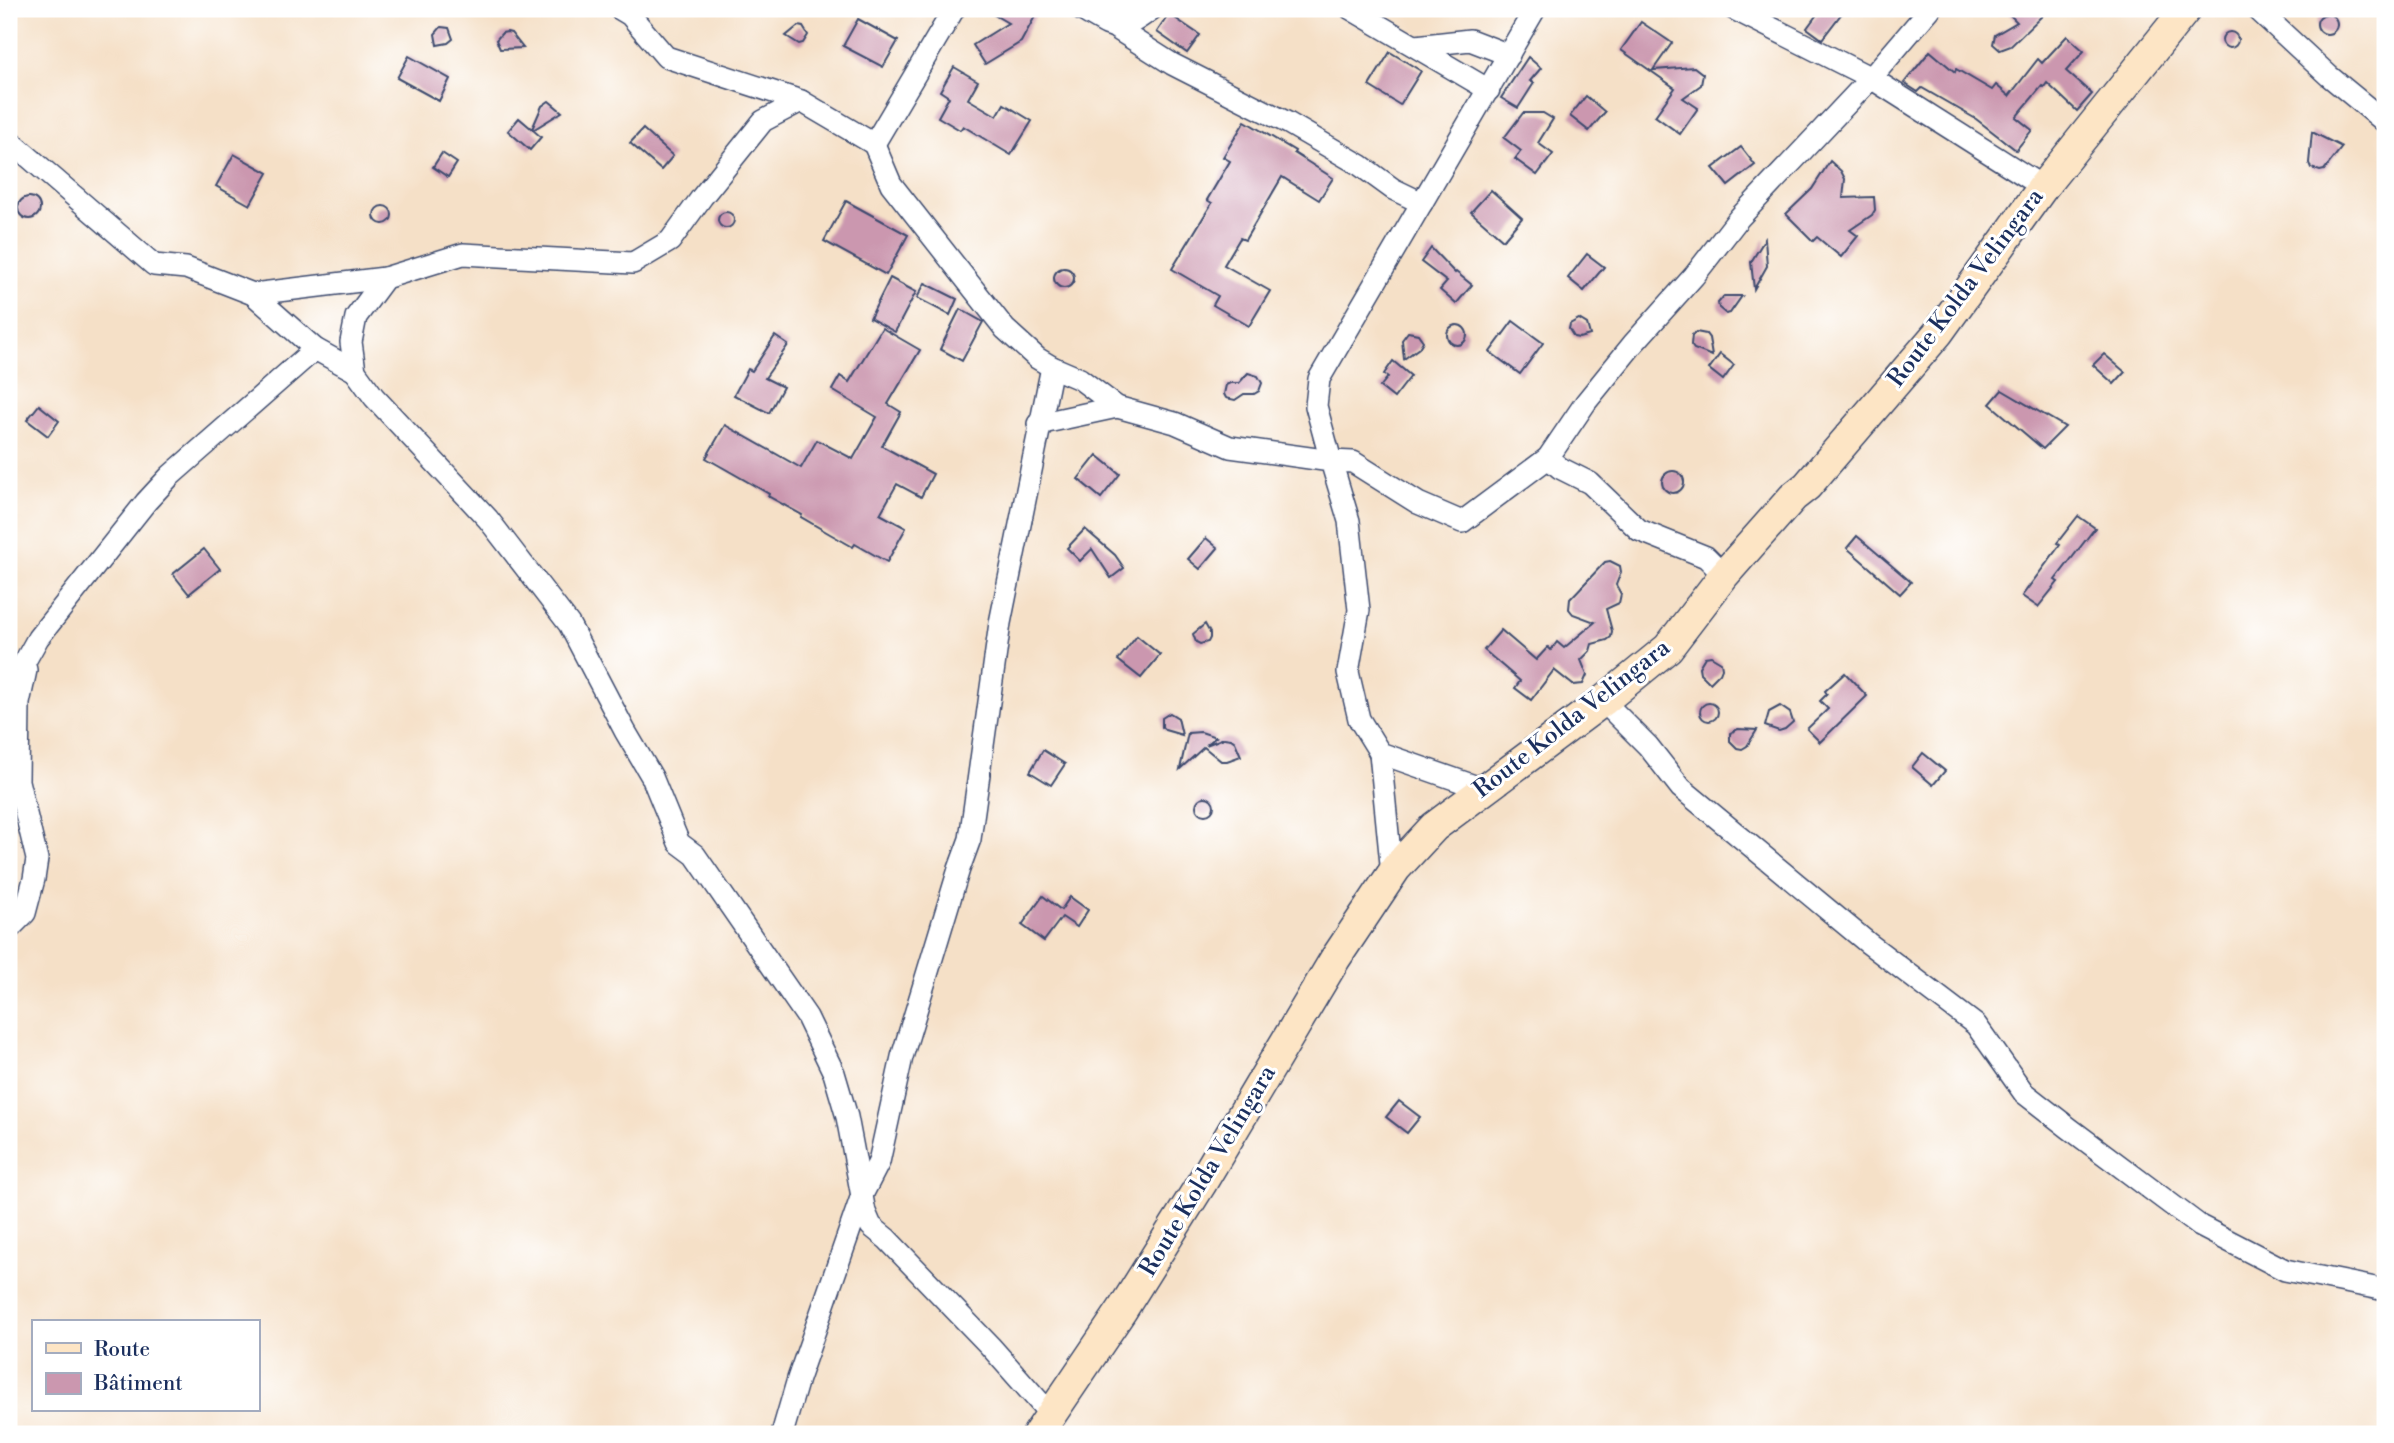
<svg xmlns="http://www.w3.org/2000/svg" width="2394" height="1443" font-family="'Libre Bodoni',serif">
<rect width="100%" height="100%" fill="#fff"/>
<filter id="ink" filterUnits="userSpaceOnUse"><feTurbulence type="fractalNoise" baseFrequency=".0143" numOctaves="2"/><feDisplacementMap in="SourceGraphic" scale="14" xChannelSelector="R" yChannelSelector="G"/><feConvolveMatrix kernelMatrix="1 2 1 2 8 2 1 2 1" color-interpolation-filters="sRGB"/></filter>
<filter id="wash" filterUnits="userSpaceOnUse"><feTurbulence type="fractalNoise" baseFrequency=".00686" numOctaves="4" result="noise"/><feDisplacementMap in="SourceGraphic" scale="28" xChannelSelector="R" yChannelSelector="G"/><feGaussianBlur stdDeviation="1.57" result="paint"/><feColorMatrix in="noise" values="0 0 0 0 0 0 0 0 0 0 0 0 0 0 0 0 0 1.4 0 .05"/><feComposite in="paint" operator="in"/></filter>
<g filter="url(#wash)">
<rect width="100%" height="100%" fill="#f5e0c7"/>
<g id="blocks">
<!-- building -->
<g fill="#cb97af">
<path d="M984,9H1039L1021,42L985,64L973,45L1008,23Z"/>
<path d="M1821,9H1845L1822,39L1807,28Z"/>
<path d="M2004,9H2049L2011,46L2000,50L1993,44L1995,35L2017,22Z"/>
<path d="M1169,14L1200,35L1187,53L1157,32Z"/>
<circle cx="2327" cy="24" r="10"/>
<path d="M858,19L898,41L883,67L843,46Z"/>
<path d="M1641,22L1672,43L1653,70L1694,67L1703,74L1701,85L1683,98L1698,108L1680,134L1655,116L1675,88L1621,50Z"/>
<path d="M798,26L803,27L808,35L803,43L799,44L786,36Z"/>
<path d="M441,27L449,28L453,39L448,43L437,45L435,34Z"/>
<circle cx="2230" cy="40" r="8"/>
<path d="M507,32L511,33L523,48L500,49L496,40L502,33Z"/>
<path d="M2067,36L2084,51L2066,71L2092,94L2077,111L2047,83L2044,87L2042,86L2016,117L2032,130L2016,150L1976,119L1922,88L1918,92L1904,83L1930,51L1955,72L1956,69L1992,90L1996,85L2009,96L2038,59L2042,63Z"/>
<path d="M1390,52L1421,71L1400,105L1369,86Z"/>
<path d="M409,56L450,79L439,101L397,78Z"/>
<path d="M1528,57L1541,68L1530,81L1534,83L1518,108L1501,98Z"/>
<path d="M954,67L978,81L968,99L997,116L1004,104L1032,121L1011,155L963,126L960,130L938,117L949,97L940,91Z"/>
<path d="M1586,96L1605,112L1589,131L1570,116Z"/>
<path d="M549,101L562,112L533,130L541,137L530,150L508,131L519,118L532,129L542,106Z"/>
<path d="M1523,113H1543L1553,119L1538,143L1553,154L1537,175L1515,159L1521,151L1504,138Z"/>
<path d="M1245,121L1295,151L1294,153L1333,178L1319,200L1282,177L1245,240L1240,238L1224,265L1270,291L1249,326L1213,305L1218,296L1172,269L1212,203L1207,200L1230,161L1223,157Z"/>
<path d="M643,129L673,156L661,170L630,143Z"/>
<path d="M2312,132L2342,147L2324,170L2320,171L2311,168L2309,163Z"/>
<path d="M1741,147L1755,165L1728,186L1713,168Z"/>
<path d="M442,153L457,163L448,177L433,167Z"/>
<path d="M234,154L268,173L250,205L216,186Z"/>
<path d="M1830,161L1841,171L1845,179L1843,198L1874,197L1875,210L1872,215L1850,230L1858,236L1841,257L1817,237L1813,241L1786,214L1812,189Z"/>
<path d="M1491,190L1522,218L1503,240L1471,212Z"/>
<circle cx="29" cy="208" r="11"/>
<path d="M846,201L908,235L886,275L824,241Z"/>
<circle cx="383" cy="215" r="9"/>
<circle cx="726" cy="220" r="8"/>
<path d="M1765,239L1767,266L1754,289L1751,262Z"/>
<path d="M1431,248L1455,273L1456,272L1472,285L1456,304L1440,290L1447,282L1421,262Z"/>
<path d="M1587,254L1604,267L1584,291L1568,278Z"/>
<circle cx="1064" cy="278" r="10"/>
<path d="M890,278L916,292L895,332L870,318Z"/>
<path d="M925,283L957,299L950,315L917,298Z"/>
<path d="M1724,296H1742L1730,313L1726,314L1719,308L1718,303Z"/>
<path d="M960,309L983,322L962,361L940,349Z"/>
<path d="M1579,319L1587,324L1590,335L1579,338L1574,337L1569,329L1570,324Z"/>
<path d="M1513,321L1543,343L1520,374L1490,352Z"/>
<circle cx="1457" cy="335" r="10"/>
<path d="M882,328L920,350L888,404L901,412L882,446L933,474L921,497L897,484L880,514L906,528L887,562L855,544L853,547L830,534L801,517L802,515L768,496L769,494L706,458L725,425L801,468L817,440L853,459L877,417L832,390L840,376L849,382Z"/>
<path d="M1408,332L1418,334L1423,341L1419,348L1404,359L1402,340Z"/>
<path d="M1696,332L1706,334L1709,338L1712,356L1694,349L1691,345L1692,335Z"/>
<path d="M775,336L788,345L765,378L783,387L769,413L734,395L748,369L752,371Z"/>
<path d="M1720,354L1734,365L1723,380L1709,369Z"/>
<path d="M2104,354L2125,372L2114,384L2093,365Z"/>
<path d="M1393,361L1411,376L1394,398L1380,387L1388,377L1384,374Z"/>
<path d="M1248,373L1258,376L1262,383L1259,391L1254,394H1244L1235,400L1226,398L1224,394L1226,385L1230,383H1239Z"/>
<path d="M2002,390L2065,427L2043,449L1990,404Z"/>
<path d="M39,405L59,421L48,436L27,420Z"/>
<path d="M1097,455L1120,474L1101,498L1078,479Z"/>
<circle cx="1673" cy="482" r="11"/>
<path d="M2078,516L2095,528L2055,580L2058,582L2038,607L2022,596L2060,545L2057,543Z"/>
<path d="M1085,529L1115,555L1124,568L1111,578L1092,549L1080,561L1067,548Z"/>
<path d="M1857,536L1911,582L1900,594L1847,548Z"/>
<path d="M1206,538L1218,548L1200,569L1188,559Z"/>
<path d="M204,549L220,569L189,594L173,574Z"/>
<path d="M1610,561L1620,566L1621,572L1616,585L1621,594L1619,603L1606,609L1612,631L1611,637L1607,640L1592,644L1590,651L1581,660L1587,675L1583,684L1573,685L1554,670L1531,700L1515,688L1520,681L1484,650L1501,630L1536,660L1548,647L1551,650L1557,642L1564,648L1595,622L1573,614L1569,609L1570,599L1605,562Z"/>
<path d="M1205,624L1210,633V638L1208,642L1200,644L1196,642L1193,634Z"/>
<path d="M1137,636L1160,655L1141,678L1118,660Z"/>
<path d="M1711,656L1721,662L1722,668L1720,673L1710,683L1700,673L1699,667L1705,657Z"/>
<path d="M1845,673L1867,696L1820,742L1807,729L1828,709L1820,701L1827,694L1825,691Z"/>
<circle cx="1709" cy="712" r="9"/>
<path d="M1780,706L1790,713L1793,722L1785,729L1779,731L1765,726L1769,712Z"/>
<path d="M1170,713L1178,718L1182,735L1165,730L1162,727V718Z"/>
<path d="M1738,729L1757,730L1747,746L1742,749L1737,748L1730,741V733Z"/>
<path d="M1201,732L1216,737L1206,745L1224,738L1231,739L1235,742L1241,756L1227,761H1221L1204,747L1180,769L1188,733Z"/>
<path d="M1043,750L1065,764L1051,785L1030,772Z"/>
<path d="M1923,753L1945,771L1933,785L1912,767Z"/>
<circle cx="1205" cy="806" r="9"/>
<path d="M1043,896L1061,910L1070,897L1088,910L1077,927L1062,917L1044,941L1022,925Z"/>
<path d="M1399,1101L1420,1117L1407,1133L1386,1117Z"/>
</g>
</g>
</g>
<g filter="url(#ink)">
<use href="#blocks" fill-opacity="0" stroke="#3c4a6e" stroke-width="2"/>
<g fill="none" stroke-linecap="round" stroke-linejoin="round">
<defs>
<g id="minor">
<path d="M620,9L630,15L666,57L801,101L874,144L954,9"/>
<path d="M1080,9C1117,30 1115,36 1152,9"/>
<path d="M1351,9L1489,90"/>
<path d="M1535,9L1319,379L1316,406L1331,461L1353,462L1418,503L1462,522L1548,458L1586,402L1633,344L1694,276L1739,218L1871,78L1930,9"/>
<path d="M1734,9L1871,78L2043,187"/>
<path d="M2257,9L2329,76L2385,122"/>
<path d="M1117,29L1172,64L1288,123L1360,165L1393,189L1422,203"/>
<path d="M1416,46L1470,40L1509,55"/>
<path d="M801,101L763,121L702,197L670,241L633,263L463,254L385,278L356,317L351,342L355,371L374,397L488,519L569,624L625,731L652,777L679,843L695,855L807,1017L834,1073L847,1117L865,1212L871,1226L887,1239L990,1346L1051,1415"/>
<path d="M9,140L154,265L186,268L253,294L315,349L355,371"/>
<path d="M874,144L891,184L1005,329L1037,358L1052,367L1080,379L1117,407L1175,423L1230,447L1331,461L1349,521L1359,610L1348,672L1359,719L1380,753L1483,789"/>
<path d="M253,294L385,278"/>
<path d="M1038,424L1117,407"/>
<path d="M1548,458L1560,468L1590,483L1639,530L1706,557L1724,575"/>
<path d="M1603,701L1648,746L1681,788L1868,943L1976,1025L2024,1093L2069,1128L2200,1226L2285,1270L2385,1290"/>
<path d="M1380,753L1392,874"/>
<path d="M9,929L25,913L34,879L37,859L18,781L19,703L26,670L24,663L38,638L146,502L170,476L315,349"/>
<path d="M782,1434L798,1379L862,1195L879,1162L902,1057L959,869L970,839L1000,623L1052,367"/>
</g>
<path id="secondary" d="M1038,1434L1122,1310L1201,1184L1335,959L1396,868L1434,827L1603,701L1668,648L1724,575L1793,497L1807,486L1938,333L2043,187L2186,9"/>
</defs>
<!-- minor casing -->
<use href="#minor" stroke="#3c4a6e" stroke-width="24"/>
<!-- secondary casing -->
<use href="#secondary" stroke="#3c4a6e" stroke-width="33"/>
<!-- minor -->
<use href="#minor" stroke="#fff" stroke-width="21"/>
<!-- secondary -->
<use href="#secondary" stroke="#fde5c5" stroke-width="30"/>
</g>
</g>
<g text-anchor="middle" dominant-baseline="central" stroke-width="6" stroke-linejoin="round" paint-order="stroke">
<!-- street labels -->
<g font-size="24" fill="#1b2f5e" stroke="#fff">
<text transform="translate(1966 288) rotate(-53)">Route Kolda Velingara</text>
<text transform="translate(1572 719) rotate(-38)">Route Kolda Velingara</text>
<text transform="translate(1208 1171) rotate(-59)">Route Kolda Velingara</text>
</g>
</g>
<!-- margin -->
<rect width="2394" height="1443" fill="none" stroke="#fff" stroke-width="35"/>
<!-- legend -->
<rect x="32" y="1320" width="228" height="91" fill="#ffffff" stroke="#a4acbf" stroke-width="2"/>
<rect x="46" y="1343" width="35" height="10" fill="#fde5c5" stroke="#a4acbf" stroke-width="2"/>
<text x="94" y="1356" font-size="21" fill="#1b2f5e">Route</text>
<rect x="46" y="1373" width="35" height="21" fill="#cb97af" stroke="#a4acbf" stroke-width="2"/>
<text x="94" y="1390" font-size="21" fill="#1b2f5e">Bâtiment</text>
</svg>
